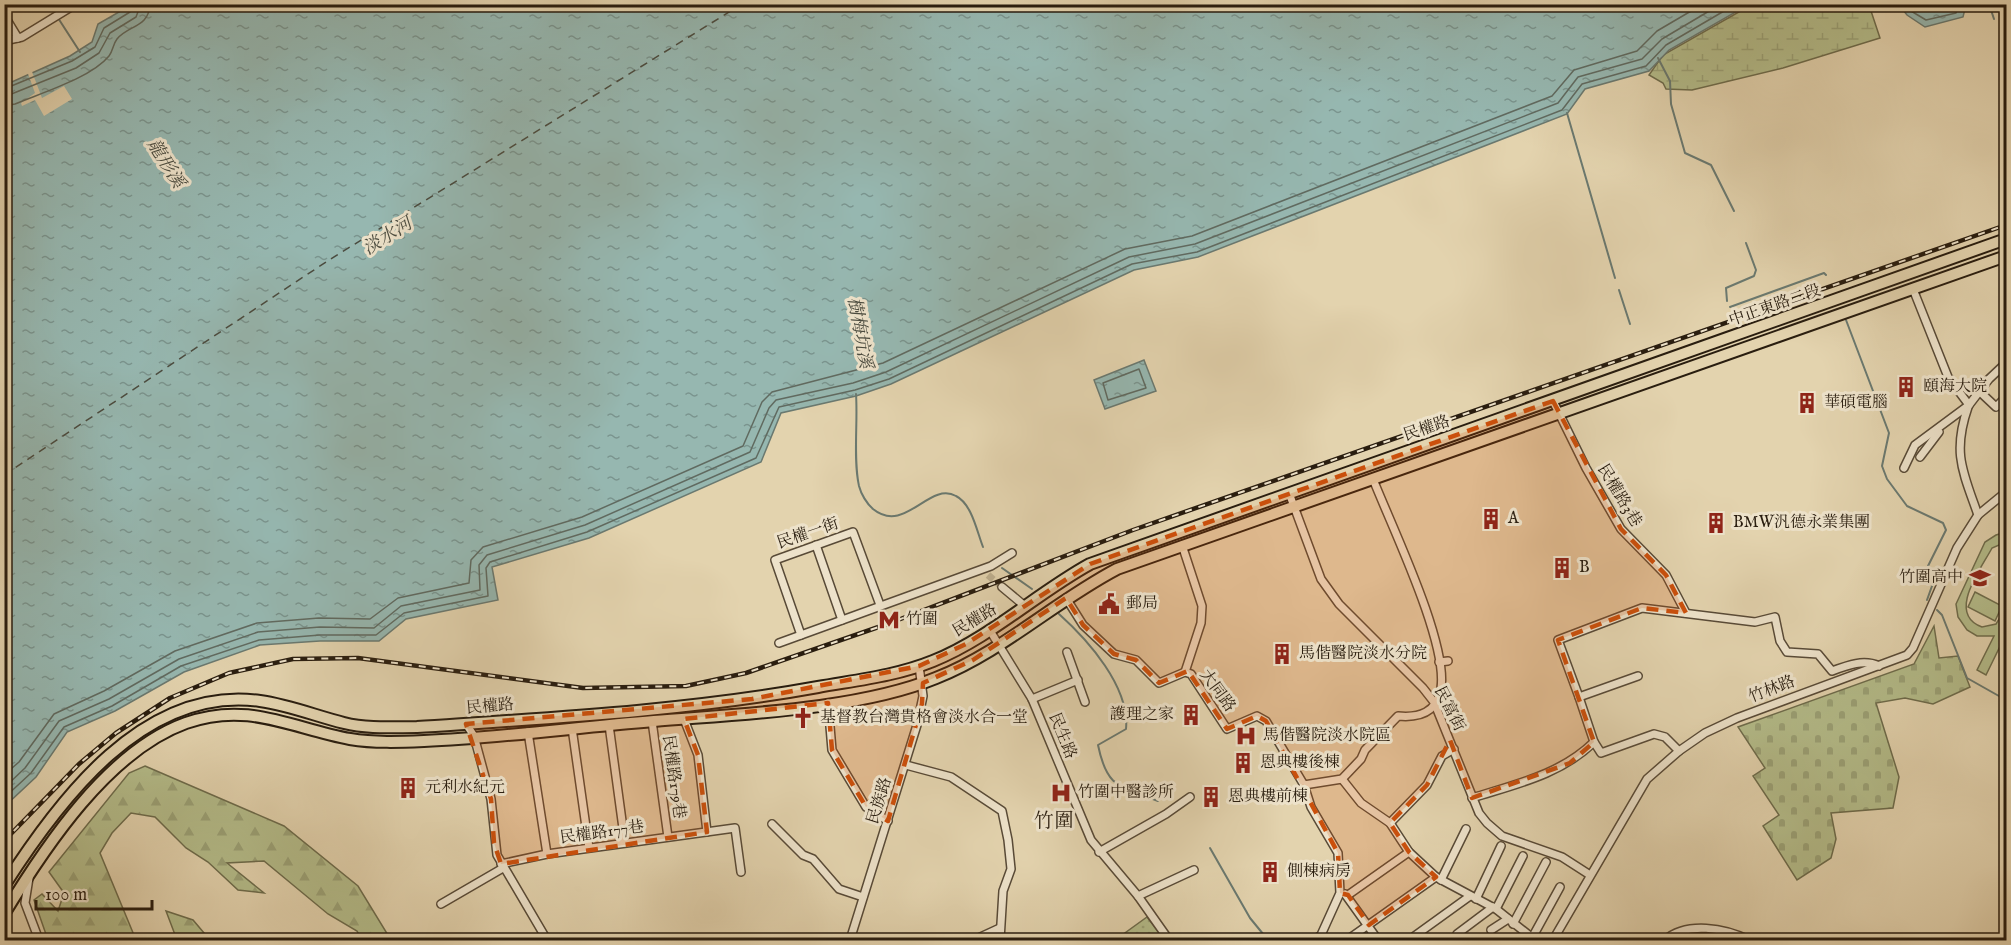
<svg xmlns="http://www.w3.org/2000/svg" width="2011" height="945" font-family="'IM FELL English','Noto Serif TC',serif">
<defs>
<pattern id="green-dots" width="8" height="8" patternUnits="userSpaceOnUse" patternTransform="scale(1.5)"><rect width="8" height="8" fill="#b4bc8a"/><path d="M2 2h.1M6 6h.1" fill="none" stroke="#9ba176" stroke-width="1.8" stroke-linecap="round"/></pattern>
<pattern id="forest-firs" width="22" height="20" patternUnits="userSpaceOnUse" patternTransform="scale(1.5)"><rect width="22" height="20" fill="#b4bc8a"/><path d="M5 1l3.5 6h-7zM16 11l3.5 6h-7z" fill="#9ba176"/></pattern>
<pattern id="wetland-marsh" width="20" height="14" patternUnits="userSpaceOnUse" patternTransform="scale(1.5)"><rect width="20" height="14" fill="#b4bc8a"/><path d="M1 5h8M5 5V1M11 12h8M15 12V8" fill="none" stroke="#9ba176"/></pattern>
<pattern id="cemetery-stones" width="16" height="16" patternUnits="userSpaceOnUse" patternTransform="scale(1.5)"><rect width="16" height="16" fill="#b4bc8a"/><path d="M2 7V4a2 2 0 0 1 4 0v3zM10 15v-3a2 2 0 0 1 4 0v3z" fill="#9ba176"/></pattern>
<pattern id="water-ripples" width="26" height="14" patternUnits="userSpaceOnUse" patternTransform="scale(1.5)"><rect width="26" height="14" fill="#96b7b0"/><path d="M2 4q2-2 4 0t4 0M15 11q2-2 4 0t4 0" fill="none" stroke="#7a948e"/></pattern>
</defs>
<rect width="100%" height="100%" fill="#e3d3ae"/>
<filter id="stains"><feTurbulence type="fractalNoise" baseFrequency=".00333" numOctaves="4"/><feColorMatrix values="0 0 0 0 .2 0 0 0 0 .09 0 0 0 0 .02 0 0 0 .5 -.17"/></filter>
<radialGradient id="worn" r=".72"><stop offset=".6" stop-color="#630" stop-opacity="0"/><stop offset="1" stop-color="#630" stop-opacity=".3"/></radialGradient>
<!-- green -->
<path fill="url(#green-dots)" stroke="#6e6c4c" stroke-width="1.5" d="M1147,917L1165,940H1119L1118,938Z"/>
<!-- forest -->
<g fill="url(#forest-firs)" stroke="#6e6c4c" stroke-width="1.5">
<path d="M145,766L284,826L358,886L391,940H362L357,931L328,914L264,861L227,863L264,893L238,890L208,862L186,848L155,817L131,813L112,833L100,853L136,940H48L34,900L42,894L58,911L64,893L49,872L129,773Z"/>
<path d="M166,911L193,920L210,940H177Z"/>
</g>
<!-- wetland -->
<path fill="url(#wetland-marsh)" stroke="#6e6c4c" stroke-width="1.5" d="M1751,5H1869L1880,38L1783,68L1692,90L1666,89L1663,83L1649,75L1663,55Z"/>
<!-- cemetery -->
<path fill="url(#cemetery-stones)" stroke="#6e6c4c" stroke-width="1.5" d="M1934,626L1939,658L1958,656L1970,687L1933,704L1905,698L1876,703L1899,777L1893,808L1831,813L1836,839L1831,858L1797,880L1763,826L1779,815L1753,776L1765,768L1738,727L1914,664Z"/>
<!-- pitch -->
<g fill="#b4bc8a" stroke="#6e6c4c" stroke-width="1.5">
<path d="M2006,532V542L1992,548C1981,569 1946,614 1982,627L1996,624L2006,608V634L1986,675L1977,670L1994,636H1977L1967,630L1958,617L1956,604L1985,542L1996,535Z"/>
<path d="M1975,592L2002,606L1995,621L1968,607Z"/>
</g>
<!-- water -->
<g fill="url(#water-ripples)" stroke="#6a7970" stroke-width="1.5">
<path d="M131,5H1748L1669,50L1649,71L1585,89L1567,114L1198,257L1134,270L891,384L856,396L781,413L761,462L589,538L492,567L498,600L406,619L379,641H320L260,645L184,672L115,711L67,732L36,777L5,806V85L70,56L92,42L98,24Z"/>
<path d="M1899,5H1966L1963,17L1925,27L1907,15Z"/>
<path d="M1144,360L1156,391L1105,409L1094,380Z"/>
</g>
<!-- pier -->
<path fill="#e3d3ae" d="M31,69L42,98L64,86L72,99L44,116L35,100L22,106L21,103L35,93L27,71Z"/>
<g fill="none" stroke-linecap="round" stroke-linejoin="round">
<!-- shore -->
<g stroke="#606a60" stroke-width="1.5">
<path d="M1907,4L1911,11L1926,20L1956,13L1959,4"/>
<path d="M4,89L72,61L95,47L104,28L130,12L133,4"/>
<path d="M4,97L76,68L99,53L110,33L136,17L141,4"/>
<path d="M4,106L15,104C41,93 91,78 109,56C113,51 113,44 117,39C128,25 149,28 150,4"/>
<path d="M1139,369L1146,388L1108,400L1103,383Z"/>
<path d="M4,775L19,762L54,714L104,691L175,651L257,623L319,618L370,619L398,598L469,583L471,560L483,547L582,517L743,446L762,402L772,392L883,363L1125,249L1192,236L1552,96L1574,70L1637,51L1657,31L1703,4"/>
<path d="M4,788L25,768L59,721L109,699L179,659L258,632L320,627L374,628L401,606L480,590L479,565L487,555L585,525L750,452L769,408L776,400L853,383L886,372L1129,257L1195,244L1558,103L1578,77L1642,59L1662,39L1721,4"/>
<path d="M4,798L31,773L64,727L112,706L181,666L259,640L320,635H376L404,613L488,596L486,568L490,562L587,532L756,458L779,407L855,390L889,379L1132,264L1197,252L1562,110L1582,84L1646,66L1666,45L1736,4"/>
</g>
<!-- stream -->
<g stroke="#6a7970" stroke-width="2">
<path d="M49,4L80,52"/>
<path d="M1989,4L1994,19"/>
<path d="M1658,58L1670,81L1671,104L1685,153L1711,165L1734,211"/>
<path d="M1567,113L1615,278"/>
<path d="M1619,290L1630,324"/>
<path d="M1727,301L1726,288L1754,276L1756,270L1746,243"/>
<path d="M1730,307L1824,273L1826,275"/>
<path d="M1846,320L1889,433L1882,466L1887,479L1907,506L1943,523L1946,530L1928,566L1932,586L1927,600"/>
<path d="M856,394C858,423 853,459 859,486C861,494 867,504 873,509C905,535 929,481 956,496C972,504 977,532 983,547"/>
<path d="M1002,568L1032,589"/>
<path d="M1937,610L1942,615L1967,678L2006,700"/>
<path d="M1059,614C1088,640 1130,687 1126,729L1098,745C1107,789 1120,786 1158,801"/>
<path d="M1210,848L1250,918L1268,940"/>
</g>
<!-- ferry -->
<path stroke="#4a4b3f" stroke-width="1.5" stroke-dasharray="8 6" stroke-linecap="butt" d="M4,475L329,260L742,4"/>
<!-- street-tunnel -->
<path stroke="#beaf8e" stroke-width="7" stroke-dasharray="7 3.5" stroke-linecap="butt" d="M988,575L1002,587"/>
<defs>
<g id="street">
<path d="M4,15L18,38"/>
<path d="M4,41L22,37L76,4"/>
<path d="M1913,289L1948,377L1969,405"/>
<path d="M1979,391L1996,407L2006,397"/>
<path d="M1553,401L1586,468L1621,529L1666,575L1686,613"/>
<path d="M1968,407C1952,453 1963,472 1978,515"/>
<path d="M1920,457L1939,432"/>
<path d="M1904,468L1915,445L1969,405L1989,379L2006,363"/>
<path d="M1289,493L1321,579L1339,604L1423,688L1434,702L1479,813L1487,823L1502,836L1562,857L1590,875"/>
<path d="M816,545L842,620"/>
<path d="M1182,545L1202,606L1201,623L1185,672"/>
<path d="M1002,587L1026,607"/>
<path d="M1066,598L1083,625L1114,654L1136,660L1159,683L1185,672L1191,674L1227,729L1257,716L1266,721L1304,785L1311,807L1338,853L1340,893L1321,935L1314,940"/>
<path d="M989,629L1032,699L1091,840L1138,896L1169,940"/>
<path d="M801,635L775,560L853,532L880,605"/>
<path d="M779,643L991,566L1012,553"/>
<path d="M1067,652L1085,702"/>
<path d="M1439,662L1448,661"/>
<path d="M1638,676L1579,697L1558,640L1642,608L1755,622L1775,617L1780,641L1787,652L1818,654L1832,671C1848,665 1864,659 1879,666"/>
<path d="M1579,697L1594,742L1601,753L1654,734L1665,737L1679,751"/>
<path d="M1032,699L1078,680"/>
<path d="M828,703L832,750L866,807L888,821"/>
<path d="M684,719L698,755L707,832"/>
<path d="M652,721L668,837"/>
<path d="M466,724L474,736L491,799L497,855L547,940"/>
<path d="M609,725L625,843"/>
<path d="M572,728L589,848"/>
<path d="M528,732L547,854"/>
<path d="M906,765L951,777L1002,811L1008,840L1011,869L1003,891L1000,940"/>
<path d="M1342,779L1361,803L1390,823L1409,852L1436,877L1496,909L1535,940"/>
<path d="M1304,785L1342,779L1361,759L1365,750L1398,716C1419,718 1437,713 1441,688C1448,642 1391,525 1373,479"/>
<path d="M1472,798C1516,784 1560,775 1594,742"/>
<path d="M1390,823L1427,785L1442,756L1454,749"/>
<path d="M772,824L803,855L813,859L839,889L863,897"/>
<path d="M1099,852L1166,814L1190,797"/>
<path d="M501,864L547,854L735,828L741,872"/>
<path d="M29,878L25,903L39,940"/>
<path d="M1441,880L1466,829"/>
<path d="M1345,894L1378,940"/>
<path d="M1348,895L1409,852"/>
<path d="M1138,896L1194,870"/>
<path d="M1476,899L1501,846"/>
<path d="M441,904L503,868"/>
<path d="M1496,909L1523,856"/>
<path d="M1513,924L1546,862"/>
<path d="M1491,930L1508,919"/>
<path d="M1457,934L1493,907"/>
<path d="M1532,938L1560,887"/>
<path d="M850,940L917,725L923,696L919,666"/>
<path d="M974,940L1000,928"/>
<path d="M1347,940L1436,877"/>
<path d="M1409,940L1470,896"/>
<path d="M1553,940L1647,779L1679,751L1705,733L1737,718L1907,655L1913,648L1957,548L1978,515L2006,492"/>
<path d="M1665,940C1687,921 1725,928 1749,940"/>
</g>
<g id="primary">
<path d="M4,886C59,800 144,685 260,701C289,705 316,716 344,723C368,729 393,727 417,727C551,718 686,711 818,687C857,680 896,676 933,661C990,638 1037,593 1090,564L2006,239"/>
<path d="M4,914C45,847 108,751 186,723C248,701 291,728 350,739C374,743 400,742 424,741C501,738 577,727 654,721C738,714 858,710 936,678C1002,652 1054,602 1117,569L2006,256"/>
</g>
</defs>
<!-- street casing -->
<use href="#street" stroke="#584a37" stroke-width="10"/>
<!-- primary casing -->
<use href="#primary" stroke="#291d0f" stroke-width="14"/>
<!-- street -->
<use href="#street" stroke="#ede2ca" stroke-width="7"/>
<!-- primary -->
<use href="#primary" stroke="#e3d3ae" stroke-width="10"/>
<defs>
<path id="rail" d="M4,841L79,764L116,733L170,698L229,673L293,659L358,658L583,688L686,686L746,673L890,623L1133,530L2006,225"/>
</defs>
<!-- rail casing -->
<use href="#rail" stroke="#291d0f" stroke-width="4.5"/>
<!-- rail -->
<use href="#rail" stroke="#ede2ca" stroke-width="2" stroke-dasharray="7" stroke-linecap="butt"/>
</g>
<!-- marked area -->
<path fill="#cb500c" fill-opacity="0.2" stroke="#cb500c" stroke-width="4.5" stroke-dasharray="12 8" stroke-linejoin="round" d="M1553,401L1621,529L1666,575L1686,613L1642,608L1558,640L1594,742L1570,763L1472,798L1450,740L1427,785L1390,823L1409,852L1436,877L1369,925L1348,895L1340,893L1338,853L1266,721L1257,716L1227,729L1188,671L1159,683L1136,660L1114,654L1083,625L1066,598L973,660L923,683L922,704L888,821L866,807L832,750L828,703L684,719L698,755L707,832L501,864L494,843L491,799L466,724L752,699L919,666L966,644L1090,564Z"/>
<!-- icons -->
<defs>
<symbol id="building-bare" viewBox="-9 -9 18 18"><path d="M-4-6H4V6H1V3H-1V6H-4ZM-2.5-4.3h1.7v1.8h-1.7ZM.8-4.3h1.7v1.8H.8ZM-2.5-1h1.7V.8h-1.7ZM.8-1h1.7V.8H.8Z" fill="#8f2418" stroke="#ede2ca" stroke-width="2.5" paint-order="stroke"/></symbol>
<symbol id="school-bare" viewBox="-9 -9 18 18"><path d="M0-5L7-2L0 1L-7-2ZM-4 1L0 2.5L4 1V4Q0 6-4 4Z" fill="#8f2418" stroke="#ede2ca" stroke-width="2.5" paint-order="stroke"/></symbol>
<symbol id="civic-bare" viewBox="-9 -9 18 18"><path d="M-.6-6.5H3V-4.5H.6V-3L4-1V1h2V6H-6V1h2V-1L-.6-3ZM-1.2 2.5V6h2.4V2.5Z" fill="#8f2418" stroke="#ede2ca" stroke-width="2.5" paint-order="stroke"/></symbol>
<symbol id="metro-bare" viewBox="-9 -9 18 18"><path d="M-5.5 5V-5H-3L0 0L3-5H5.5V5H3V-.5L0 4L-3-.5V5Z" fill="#8f2418" stroke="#ede2ca" stroke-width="2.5" paint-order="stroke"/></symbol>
<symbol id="church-bare" viewBox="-9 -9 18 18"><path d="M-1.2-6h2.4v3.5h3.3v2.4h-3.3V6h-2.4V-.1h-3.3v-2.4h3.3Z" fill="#8f2418" stroke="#ede2ca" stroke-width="2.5" paint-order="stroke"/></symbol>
<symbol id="hospital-bare" viewBox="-9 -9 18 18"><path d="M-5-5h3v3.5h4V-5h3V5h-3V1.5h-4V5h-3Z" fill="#8f2418" stroke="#ede2ca" stroke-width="2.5" paint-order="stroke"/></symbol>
</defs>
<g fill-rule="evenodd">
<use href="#building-bare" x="1891" y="372" width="30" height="30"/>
<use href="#building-bare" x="1792" y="388" width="30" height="30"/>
<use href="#building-bare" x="1476" y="504" width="30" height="30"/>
<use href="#building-bare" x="1701" y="508" width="30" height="30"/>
<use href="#building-bare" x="1547" y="553" width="30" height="30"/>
<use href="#school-bare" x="1965" y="563" width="30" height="30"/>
<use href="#civic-bare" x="1094" y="589" width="30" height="30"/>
<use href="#metro-bare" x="874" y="605" width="30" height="30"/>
<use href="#building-bare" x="1267" y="639" width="30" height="30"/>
<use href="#building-bare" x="1176" y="700" width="30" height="30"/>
<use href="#church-bare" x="788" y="703" width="30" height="30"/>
<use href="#hospital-bare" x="1231" y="721" width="30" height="30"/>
<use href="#building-bare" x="1228" y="748" width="30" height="30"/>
<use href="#building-bare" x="393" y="773" width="30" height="30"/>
<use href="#hospital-bare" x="1046" y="778" width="30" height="30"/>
<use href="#building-bare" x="1196" y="782" width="30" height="30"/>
<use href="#building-bare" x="1255" y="857" width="30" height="30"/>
</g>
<g text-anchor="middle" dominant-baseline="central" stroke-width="6" stroke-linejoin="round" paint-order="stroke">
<!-- street labels -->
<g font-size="16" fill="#291d0f" stroke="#ede2ca">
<text transform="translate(1775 306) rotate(-19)">中正東路二段</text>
<text transform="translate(1427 429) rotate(-19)">民權路</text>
<text transform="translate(1619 496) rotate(59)">民權路3巷</text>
<text transform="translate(808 534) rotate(-19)">民權一街</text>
<text transform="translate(975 621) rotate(-31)">民權路</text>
<text transform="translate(1772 690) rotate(-21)">竹林路</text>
<text transform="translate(1217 691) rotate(54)">大同路</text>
<text transform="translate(490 707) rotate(-5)">民權路</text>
<text transform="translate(1449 709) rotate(63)">民富街</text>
<text transform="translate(1062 736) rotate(68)">民生路</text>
<text transform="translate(673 777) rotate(82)">民權路179巷</text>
<text transform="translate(880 801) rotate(-73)">民族路</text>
<text transform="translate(602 833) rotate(-8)">民權路177巷</text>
</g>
<!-- poi labels -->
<g font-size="16" fill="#291d0f" stroke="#ede2ca" text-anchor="start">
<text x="1923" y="387">頤海大院</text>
<text x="1824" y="403">華碩電腦</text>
<text x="1508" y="519">A</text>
<text x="1733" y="523">BMW汎德永業集團</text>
<text x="1579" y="568">B</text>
<text x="1963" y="578" text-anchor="end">竹圍高中</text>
<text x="1126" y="604">郵局</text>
<text x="906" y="620">竹圍</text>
<text x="1299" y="654">馬偕醫院淡水分院</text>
<text x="1174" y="715" text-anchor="end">護理之家</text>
<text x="820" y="718">基督教台灣貴格會淡水合一堂</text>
<text x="1263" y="736">馬偕醫院淡水院區</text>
<text x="1260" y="763">恩典樓後棟</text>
<text x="425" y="788">元利水紀元</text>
<text x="1078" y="793">竹圍中醫診所</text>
<text x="1228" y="797">恩典樓前棟</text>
<text x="1287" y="872">側棟病房</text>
</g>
<!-- water labels -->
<g font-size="18" font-style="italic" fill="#4a4b3f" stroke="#ede2ca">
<text transform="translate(165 164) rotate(58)">龍形溪</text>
<text transform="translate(388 237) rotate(-32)">淡水河</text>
<text transform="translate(859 333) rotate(80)">樹梅坑溪</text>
</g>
<!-- quarter labels -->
<g font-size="20" fill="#291d0f" stroke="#ede2ca">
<text x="1054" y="821">竹圍</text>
</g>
</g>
<!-- margin -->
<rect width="2011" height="945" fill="none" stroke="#e3d3ae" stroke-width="24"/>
<rect x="6" y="6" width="1999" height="933" fill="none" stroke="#291d0f" stroke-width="3"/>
<rect x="12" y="12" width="1987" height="921" fill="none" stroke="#291d0f" stroke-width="1.5"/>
<!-- scale -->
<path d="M36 900v9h116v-9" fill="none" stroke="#291d0f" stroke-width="3"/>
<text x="45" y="900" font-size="18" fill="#291d0f" stroke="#ede2ca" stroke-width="4.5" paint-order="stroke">100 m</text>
<rect width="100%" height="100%" filter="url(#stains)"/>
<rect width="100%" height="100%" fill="url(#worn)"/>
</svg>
